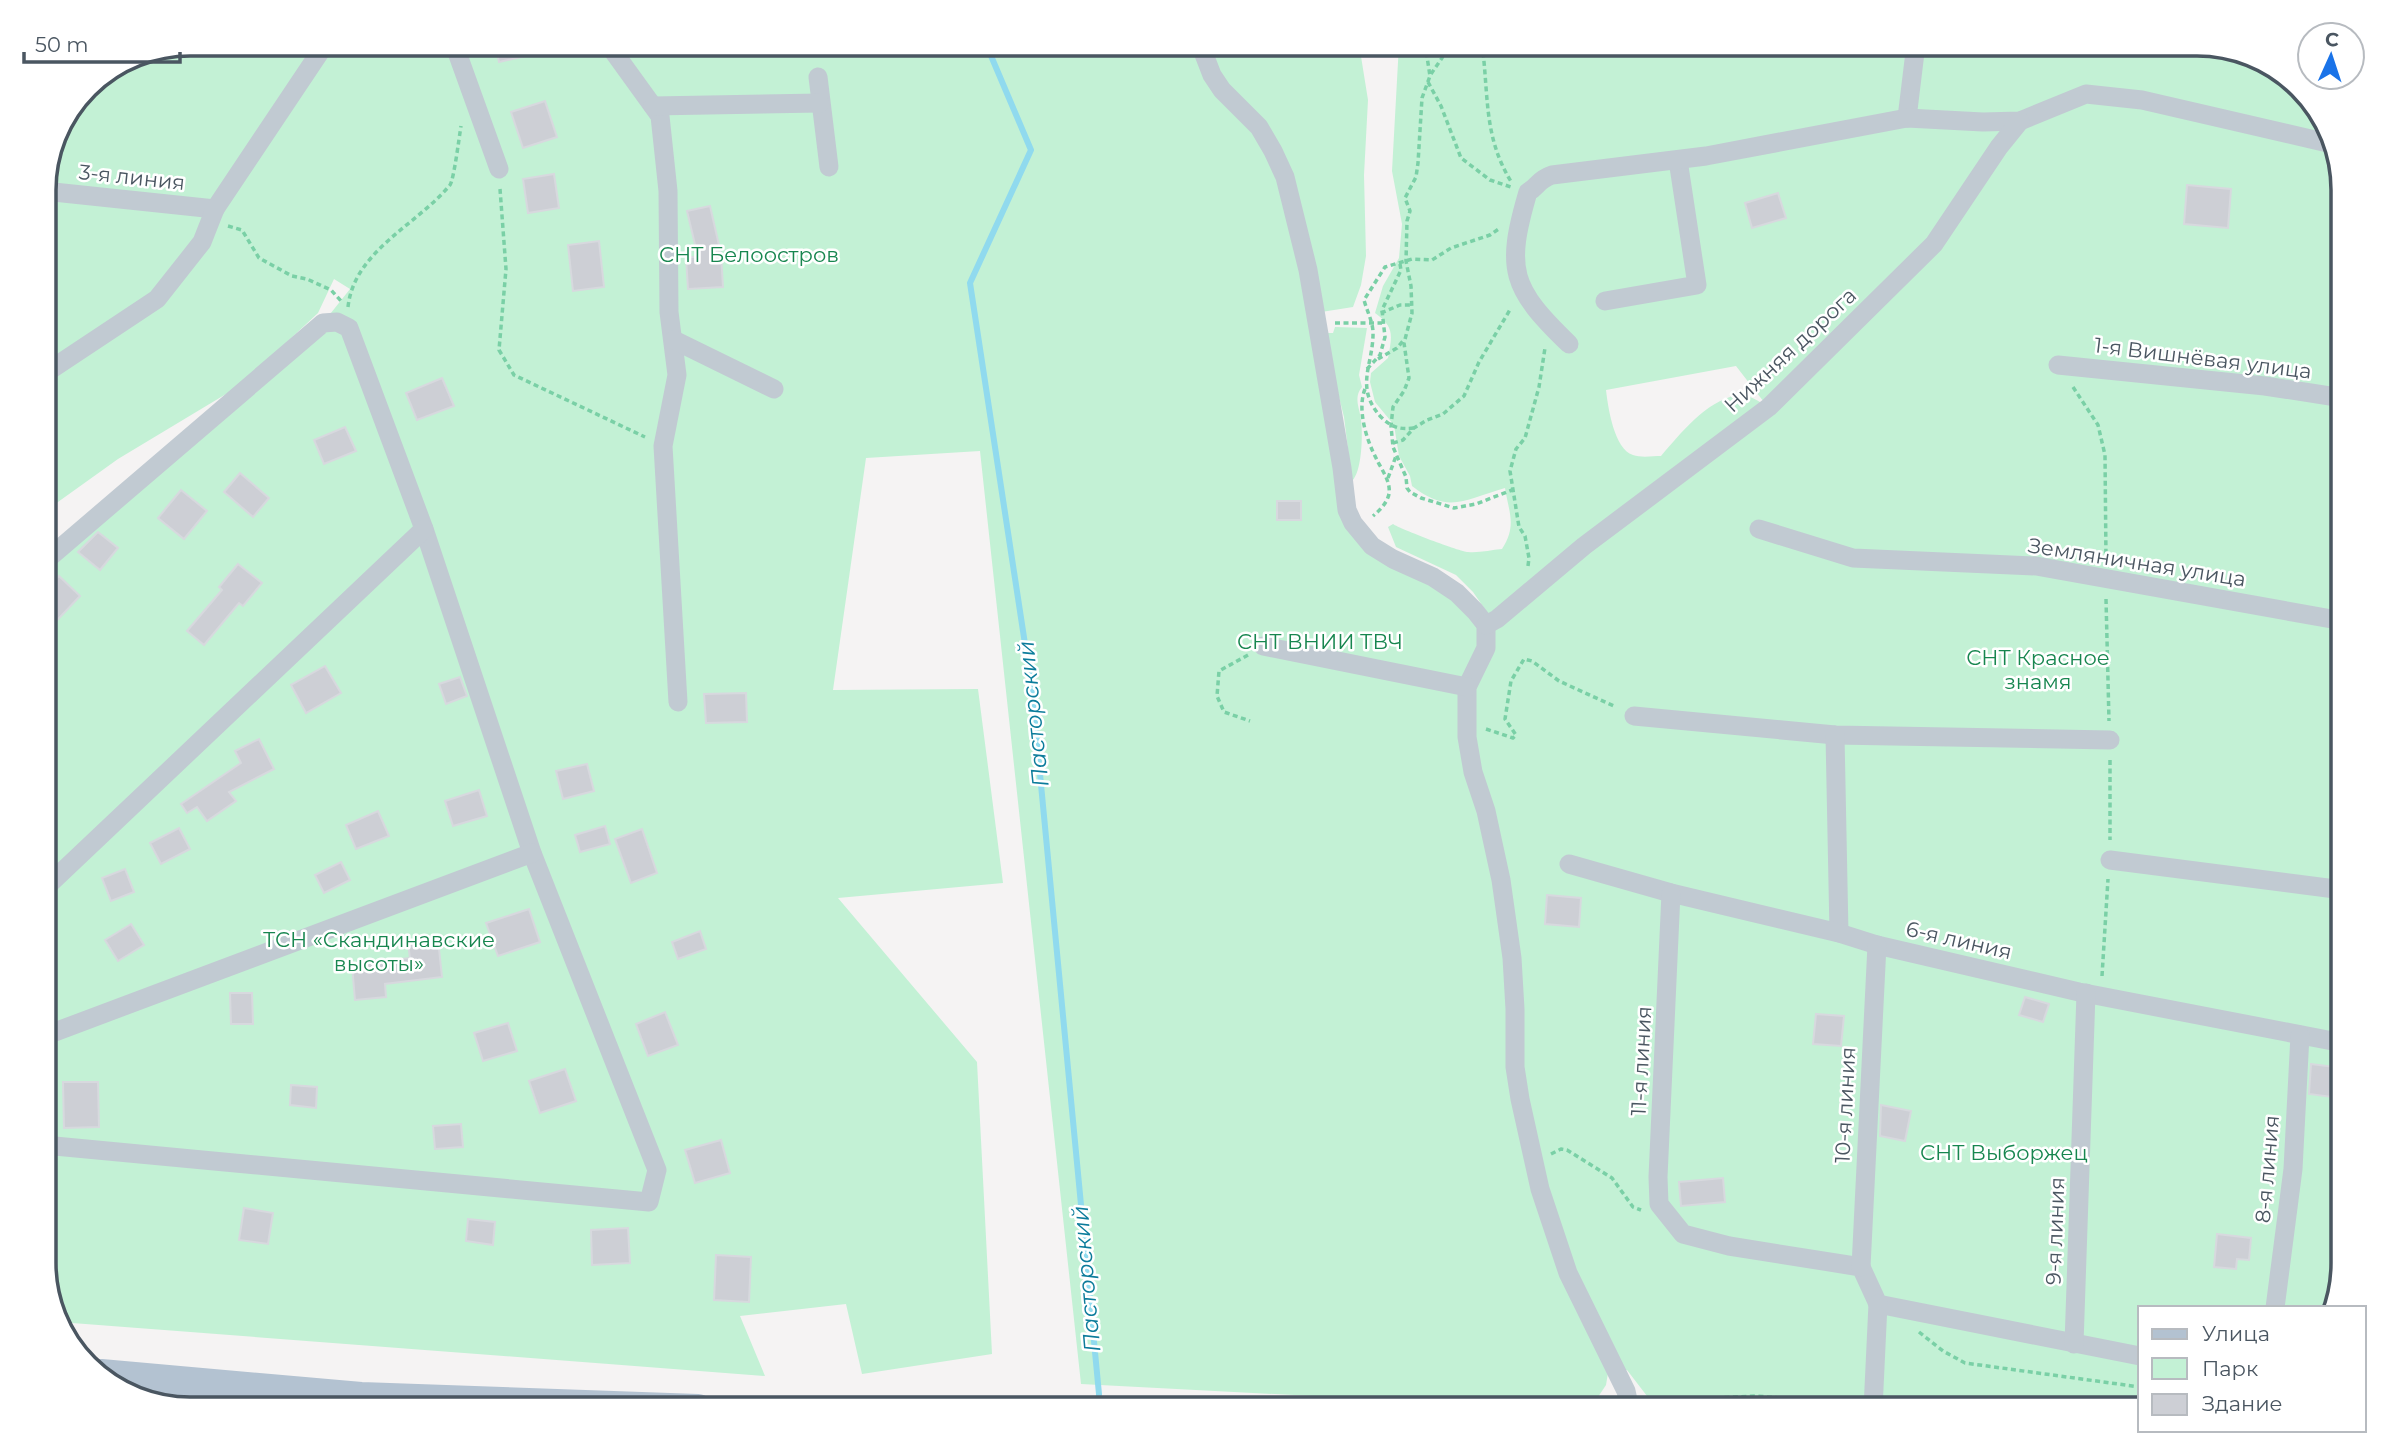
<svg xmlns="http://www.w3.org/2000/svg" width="2387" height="1453" font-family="Montserrat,sans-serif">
<rect width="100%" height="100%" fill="#f5f3f3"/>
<!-- green -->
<g fill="#c3f1d5" fill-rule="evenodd">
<path d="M190,44H1359L1368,100L1364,175L1366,256L1361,285L1353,307L1315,313L1358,530L1489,615L1473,592L1456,575L1396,547L1388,527L1393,524C1400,529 1461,552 1468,552C1479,553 1491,550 1502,549C1517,526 1509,513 1505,488C1466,499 1449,515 1412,486L1410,476L1399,456L1394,425L1375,402L1370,382L1371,373L1388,358C1392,336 1395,327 1375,313L1383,286L1399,258L1402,224L1392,171L1399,44H2197L2270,64L2323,117L2343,181V1263L2331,1308H2140V1409H1657L1627,1370L1608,1373L1606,1385L1596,1400L1580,1406H1504L1081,1384L980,451L866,458L833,690L978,689L1003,883L838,898L977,1062L992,1354L862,1374L846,1304L740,1316L765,1376L59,1322L44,1272V562L323,323L350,289L334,279L318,313L241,385L118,459L44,512V181L55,134L87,86L134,55ZM1736,366L1767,406C1758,401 1747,393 1737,395C1705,402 1681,433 1661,456C1653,456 1641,458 1633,455C1614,449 1608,407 1606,390Z"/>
<path d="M1335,327L1367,328L1359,375L1362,387C1353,398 1360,408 1361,420C1363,434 1362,472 1352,481L1344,417L1323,333H1333Z"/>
</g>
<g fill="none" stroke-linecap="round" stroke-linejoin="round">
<!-- stream -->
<path stroke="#90daee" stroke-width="6" d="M986,44L1031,150L970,283L1032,690L1099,1394L1098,1409"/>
</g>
<!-- building -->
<g fill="#cdcfd5" stroke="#d7d9de" stroke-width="2">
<path d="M495,44H548L549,51L499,62Z"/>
<path d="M545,101L557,137L523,148L511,112Z"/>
<path d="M554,174L559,208L528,213L523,179Z"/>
<path d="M2187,185L2231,189L2228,228L2184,224Z"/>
<path d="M1778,193L1786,218L1752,228L1745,203Z"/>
<path d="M710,206L721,254L723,287L688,289L686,257H698L687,211Z"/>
<path d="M599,241L604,287L573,291L568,245Z"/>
<path d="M442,378L454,406L417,420L406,393Z"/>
<path d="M345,427L356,451L324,464L314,440Z"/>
<path d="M240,473L269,498L253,517L224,492Z"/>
<path d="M181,490L207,511L184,539L158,518Z"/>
<rect x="1277" y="501" width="24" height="19"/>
<path d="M98,532L118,548L100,570L78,552Z"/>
<path d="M238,564L262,583L243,606L239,603L204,645L187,631L222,590L219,587Z"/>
<path d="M59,576L80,596L44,634V591Z"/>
<path d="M325,666L341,693L306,713L291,685Z"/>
<path d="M460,677L467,696L446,704L439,684Z"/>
<path d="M746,693L747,722L706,723L704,694Z"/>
<path d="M259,739L274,769L229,792L236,801L207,821L197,807L187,813L181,804L241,763L235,751Z"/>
<path d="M587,764L594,791L563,799L556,771Z"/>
<path d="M479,790L487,816L453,826L445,801Z"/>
<path d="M378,811L389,836L356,849L346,825Z"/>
<path d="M605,826L610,844L580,852L575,835Z"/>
<path d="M179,828L190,849L161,864L150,843Z"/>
<path d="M642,829L657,873L631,883L615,839Z"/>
<path d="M341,862L350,880L324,893L315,875Z"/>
<path d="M125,869L134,892L111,901L102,878Z"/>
<path d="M1547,895L1581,898L1579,927L1545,924Z"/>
<path d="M529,909L540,942L498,956L486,923Z"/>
<path d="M131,924L144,945L118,961L105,940Z"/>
<path d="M700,931L706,949L678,959L672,942Z"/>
<path d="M438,940L442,977L385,984L386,997L355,1000L352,965L410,958L408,943Z"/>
<path d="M230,993H252L253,1024H231Z"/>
<path d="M2025,997L2049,1004L2043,1022L2019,1015Z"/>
<path d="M665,1012L678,1045L648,1056L636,1024Z"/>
<path d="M1816,1014L1844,1016L1841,1046L1813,1044Z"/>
<path d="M508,1023L517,1051L483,1061L474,1033Z"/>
<path d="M2311,1064L2335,1067L2332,1097L2309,1094Z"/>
<path d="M565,1069L576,1101L540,1113L529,1081Z"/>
<path d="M63,1082H98L99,1127L64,1128Z"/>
<path d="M291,1085L317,1087L316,1108L290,1105Z"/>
<path d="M1881,1105L1911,1111L1905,1141L1880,1136Z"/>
<path d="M461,1124L463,1147L435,1149L433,1126Z"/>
<path d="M721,1140L730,1173L695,1183L685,1150Z"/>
<path d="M1723,1178L1725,1202L1681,1206L1679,1182Z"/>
<path d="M244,1208L273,1213L268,1244L239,1240Z"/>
<path d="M468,1219L495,1222L493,1245L466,1241Z"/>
<path d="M628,1228L630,1263L592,1265L591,1230Z"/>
<path d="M2217,1234L2251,1238L2249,1260L2237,1259L2236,1269L2214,1267Z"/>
<path d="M716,1255L751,1257L749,1302L714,1300Z"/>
</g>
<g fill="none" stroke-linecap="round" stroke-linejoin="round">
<!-- path -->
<g stroke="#7ad0a6" stroke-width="3.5" stroke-dasharray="5 3.5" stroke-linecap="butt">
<path d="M1425,44L1430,76L1422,98L1418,163L1416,177L1405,198L1410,211L1407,221L1406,261L1411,286L1412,313L1404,343L1409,378L1404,391L1393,407L1391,426L1393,447L1406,477L1407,488L1410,492L1421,498L1454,508L1476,504L1512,490"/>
<path d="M1482,44C1489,96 1483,137 1512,183"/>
<path d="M1431,74L1442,58L1448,44"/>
<path d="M1428,82L1441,106L1461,158L1490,180L1511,187"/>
<path d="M500,189L506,269L499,350L514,375L645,437"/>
<path d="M228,226L242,230L259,258L292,276L307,279L331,290L342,302"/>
<path d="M348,307C354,251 417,225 450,185C454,179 459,138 461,126"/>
<path d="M1381,313L1400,305H1412"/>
<path d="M1335,323H1382"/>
<path d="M1378,359L1397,348L1403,341"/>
<path d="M1367,369L1380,355L1385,337L1382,310L1401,270L1400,264"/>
<path d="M2073,387L2098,425L2105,455L2106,560"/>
<path d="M1365,389C1357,409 1366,439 1376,458C1381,469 1391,481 1389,494C1387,503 1380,510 1373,516"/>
<path d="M1414,428C1399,430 1391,427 1380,416C1354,386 1374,364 1373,331C1372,320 1367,311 1364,300L1385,267L1412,259L1432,260L1451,248L1490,235L1500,228"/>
<path d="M1393,443L1403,440L1414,428L1427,420L1443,414L1464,396L1479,362L1511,308"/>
<path d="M1388,478L1396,456"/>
<path d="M1528,566L1529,558L1525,536L1519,527L1510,471L1516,449L1525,438L1539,387L1545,348"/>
<path d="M2106,599L2109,721"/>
<path d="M1248,655L1219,671L1217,696L1224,712L1250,721"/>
<path d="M1486,729L1513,738L1516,735L1505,719L1511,681L1524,659L1532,661L1559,681L1616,707"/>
<path d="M2110,760V840"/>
<path d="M2102,976L2108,879"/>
<path d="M1551,1154L1561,1149L1567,1150L1612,1178L1633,1207L1641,1210"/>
<path d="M1919,1332L1943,1351L1965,1363L2140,1387"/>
<path d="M1648,1401L1756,1396L1854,1404"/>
</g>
<!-- minor -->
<g stroke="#c1cad2" stroke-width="19">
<path d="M305,44L344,47L353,44"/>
<path d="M454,44L499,169"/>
<path d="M608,44L660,116L668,191L669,312L677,375L663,446L678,702"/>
<path d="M1200,44L1212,75L1222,90L1259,127L1273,151L1285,177L1308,270L1342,468L1347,510L1353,523L1372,546L1393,559L1433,577L1457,593L1475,611L1486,625V648L1467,687V737L1473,772L1486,811L1501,880L1512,958L1515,1009V1067L1520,1099L1540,1189L1568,1273L1626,1391L1630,1409"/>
<path d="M818,77L829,167"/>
<path d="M653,106L820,103"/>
<path d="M1907,118L1916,44"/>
<path d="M44,191L215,209"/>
<path d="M1605,301L1697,285L1678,160"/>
<path d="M674,340L774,389"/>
<path d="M1569,344C1511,288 1505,270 1528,192C1538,187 1537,180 1552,175L1706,156L1907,118L1983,122L2020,121L2086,94L2142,100L2332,144"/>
<path d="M2058,365L2265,386L2343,398"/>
<path d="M44,374L157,299L202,242L215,209L324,46"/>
<path d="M1759,529L1853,558L2036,566L2343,621"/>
<path d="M44,562L323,323L337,322L349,328L424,529L532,853L657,1170L649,1202L44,1145"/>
<path d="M1486,625L1497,619L1584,546L1769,407L1934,244L1999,147L2020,121"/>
<path d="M1263,646L1467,687"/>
<path d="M1634,716L1835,735L2110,740"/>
<path d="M1835,735L1839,933"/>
<path d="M2110,860L2343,890"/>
<path d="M1569,864L1671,893L1839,933L1877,945L2079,992L2343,1043"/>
<path d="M44,889L424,529"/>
<path d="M1671,893L1658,1177L1659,1204L1683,1234L1729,1246L1861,1267L1878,1304L2140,1356"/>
<path d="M44,1036L532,853"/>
<path d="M1861,1267L1877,945"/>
<path d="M2275,1308L2293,1169L2300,1035"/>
<path d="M2074,1344L2086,993"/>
<path d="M1873,1409L1878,1304"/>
</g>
<!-- primary -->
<path stroke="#b3c2d1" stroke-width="30" d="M101,1374L361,1397L698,1409"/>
</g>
<g text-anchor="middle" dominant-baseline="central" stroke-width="5" stroke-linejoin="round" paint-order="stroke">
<!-- street labels -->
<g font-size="21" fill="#4a5661" stroke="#fff">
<text transform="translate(132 177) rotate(6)">3-я линия</text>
<text transform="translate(1790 350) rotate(-43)">Нижняя дорога</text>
<text transform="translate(2203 358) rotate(7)">1-я Вишнёвая улица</text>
<text transform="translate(2137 562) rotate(9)">Земляничная улица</text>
<text transform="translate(1959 940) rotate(13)">6-я линия</text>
<text transform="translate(1641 1061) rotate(-87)">11-я линия</text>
<text transform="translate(1845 1105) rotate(-87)">10-я линия</text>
<text transform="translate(2267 1169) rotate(-85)">8-я линия</text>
<text transform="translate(2055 1231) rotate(-88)">9-я линия</text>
</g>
<!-- park labels -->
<g font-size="21" fill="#17864f" stroke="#fff">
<text x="749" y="254">СНТ Белоостров</text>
<text x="1320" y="641">СНТ ВНИИ ТВЧ</text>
<text x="2038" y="657">СНТ Красное<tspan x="2038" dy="24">знамя</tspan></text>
<text x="379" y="939">ТСН «Скандинавские<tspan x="379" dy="24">высоты»</tspan></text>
<text x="2004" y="1152">СНТ Выборжец</text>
</g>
<!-- water labels -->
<g font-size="23" font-style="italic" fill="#0c7c9b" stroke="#fff">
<text transform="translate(1033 714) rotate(-96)">Пасторский</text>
<text transform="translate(1086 1279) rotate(-95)">Пасторский</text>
</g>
</g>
<!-- crop -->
<path d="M0 0H2387V1453H0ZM190 56H2197A134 134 0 0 1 2331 190V1263A134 134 0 0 1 2197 1397H190A134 134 0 0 1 56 1263V190A134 134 0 0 1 190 56Z" fill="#fff" fill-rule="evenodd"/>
<path fill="none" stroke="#4a5661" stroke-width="3.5" d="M190 56H2197A134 134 0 0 1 2331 190V1263A134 134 0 0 1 2197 1397H190A134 134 0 0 1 56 1263V190A134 134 0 0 1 190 56Z"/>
<!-- legend -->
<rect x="2138" y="1306" width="228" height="126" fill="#ffffff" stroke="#b7bbc0" stroke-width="2"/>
<rect x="2152" y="1329" width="35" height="10" fill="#b3c2d1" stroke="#b7bbc0" stroke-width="2"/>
<text x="2202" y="1341" font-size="21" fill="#4a5661">Улица</text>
<rect x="2152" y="1358" width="35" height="21" fill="#c3f1d5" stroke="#b7bbc0" stroke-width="2"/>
<text x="2202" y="1376" font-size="21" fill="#4a5661">Парк</text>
<rect x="2152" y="1394" width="35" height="21" fill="#cdcfd5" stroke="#b7bbc0" stroke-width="2"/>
<text x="2202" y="1411" font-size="21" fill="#4a5661">Здание</text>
<!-- north arrow -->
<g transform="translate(2331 56) rotate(3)"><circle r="33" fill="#ffffff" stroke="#b7bbc0" stroke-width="2"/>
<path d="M0-5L12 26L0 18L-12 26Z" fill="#1a73e8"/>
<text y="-10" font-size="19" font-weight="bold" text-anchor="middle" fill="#4a5661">С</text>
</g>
<!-- scale -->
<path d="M24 52v10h156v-10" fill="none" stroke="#4a5661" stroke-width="3.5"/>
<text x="35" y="52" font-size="21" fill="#4a5661" stroke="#ffffff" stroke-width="5" paint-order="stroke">50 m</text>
</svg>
